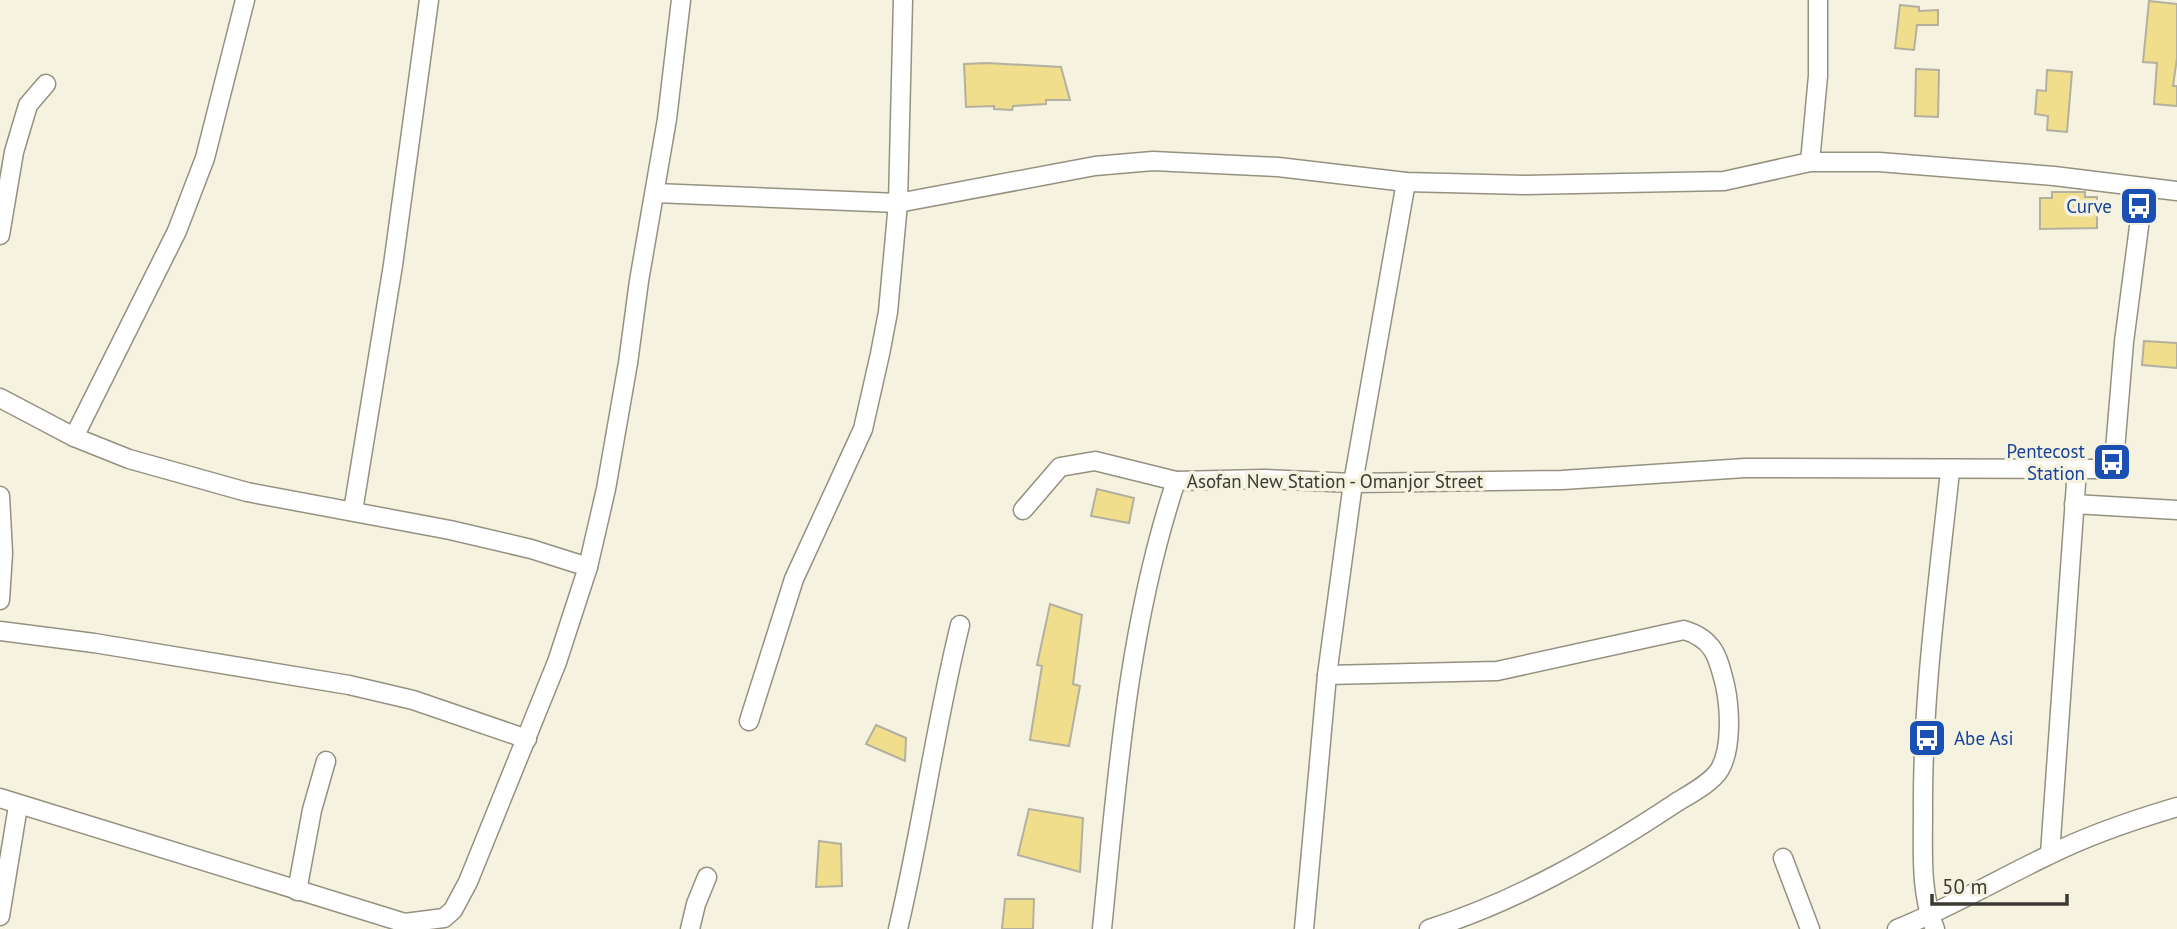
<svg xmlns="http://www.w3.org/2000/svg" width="2177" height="929" font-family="'PT Sans',sans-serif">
<rect width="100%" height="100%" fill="#f5f2e0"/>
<!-- building -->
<g fill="#f0de8d" stroke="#b3b09f" stroke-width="2">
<path d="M2149,1L2177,4V58L2173,86H2177V106L2154,104L2157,63L2143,62Z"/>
<path d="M1900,5L1919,7V11L1938,10V25H1917L1914,50L1895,48Z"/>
<path d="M987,63L1061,67L1070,100H1046V104L1013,106L1012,110L994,109V106L966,107L964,64Z"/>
<path d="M1916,69L1939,70L1938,117L1915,116Z"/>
<path d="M2047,70L2072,72L2067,132L2047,130L2048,116L2035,114L2037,90L2046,91Z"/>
<path d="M2052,192H2085V197H2097V228L2040,229V198H2052Z"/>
<path d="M2144,341L2177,343V368L2142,365Z"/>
<path d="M1097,489L1134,498L1129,523L1091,516Z"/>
<path d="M1050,604L1082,615L1073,684L1080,686L1069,746L1030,740L1042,666L1037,665Z"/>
<path d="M876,725L906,738L905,761L866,744Z"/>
<path d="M1029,809L1083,818L1080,872L1018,855Z"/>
<path d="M819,841L841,844L842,886L816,887Z"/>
<path d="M1005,899H1034L1033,929H1002Z"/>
</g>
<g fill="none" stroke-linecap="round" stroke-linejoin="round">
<defs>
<g id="minor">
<path d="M1810,162L1818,76V0"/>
<path d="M655,193L898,203L1095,166L1153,161L1278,167L1406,182L1525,185L1724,181L1810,162H1879L2054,176L2177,191"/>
<path d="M0,235L14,152L28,105L46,84"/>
<path d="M0,398L74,437L129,459L247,492L450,530L531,549L588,567"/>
<path d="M74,437L177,231L205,158L245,0"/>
<path d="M0,496L3,553L0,600"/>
<path d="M2074,504L2177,510"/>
<path d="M1023,510L1060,467L1095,461L1176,481"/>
<path d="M353,511L393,265L429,0"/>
<path d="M0,631L94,643L349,685L413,700L527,739"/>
<path d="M1327,675L1497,671L1684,630C1714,639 1718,657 1725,685C1730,708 1732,748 1720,769C1712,783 1688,795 1674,804C1597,855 1517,901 1429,929"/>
<path d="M749,721L794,579L863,429L880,354L888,312L898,203L903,0"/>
<path d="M0,798L405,923L444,918L453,910L468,882L557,662L588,567L606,489L628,363L639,281L667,119L681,0"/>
<path d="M2050,854L2077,469"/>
<path d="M1783,858L1810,929"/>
<path d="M297,891L312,810L326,761"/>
<path d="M0,916L18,806"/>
<path d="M690,929L696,904L707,877"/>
<path d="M898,929C922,828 935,726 960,625"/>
<path d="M1102,929C1117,778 1128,625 1176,481L1264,479L1353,483L1562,480L1745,468L2097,469L2106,465L2115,450L2124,342L2144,188"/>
<path d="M1304,929L1327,675L1353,483L1406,182"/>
<path d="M1897,929C1949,908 1997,880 2047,856C2088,835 2133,820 2177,807"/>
<path d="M1935,929C1920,893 1923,851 1923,813C1922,698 1938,585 1950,471"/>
</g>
</defs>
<!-- minor casing -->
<use href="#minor" stroke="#959181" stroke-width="21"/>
<!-- minor -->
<use href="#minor" stroke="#fff" stroke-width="18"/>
</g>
<!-- icons -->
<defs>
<symbol id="bus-square" viewBox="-11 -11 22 22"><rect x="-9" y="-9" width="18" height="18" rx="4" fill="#1a4fb4" stroke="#f5f2e0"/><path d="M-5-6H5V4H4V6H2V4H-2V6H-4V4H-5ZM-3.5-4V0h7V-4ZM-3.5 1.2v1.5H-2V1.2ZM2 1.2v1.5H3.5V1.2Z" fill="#fff"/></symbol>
</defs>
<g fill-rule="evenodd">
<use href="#bus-square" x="2117" y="184" width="44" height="44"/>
<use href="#bus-square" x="2090" y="440" width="44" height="44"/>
<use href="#bus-square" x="1905" y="716" width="44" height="44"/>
</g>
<g text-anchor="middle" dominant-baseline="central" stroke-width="7" stroke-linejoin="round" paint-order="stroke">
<!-- transit labels -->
<g font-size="19" fill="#164399" stroke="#f5f2e0" text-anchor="end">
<text x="2112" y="206">Curve</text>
<text x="2085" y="451">Pentecost<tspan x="2085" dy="22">Station</tspan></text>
<text x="1954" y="738" text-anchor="start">Abe Asi</text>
</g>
<!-- street labels -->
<g font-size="19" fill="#3b3a33" stroke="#f5f2e0">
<text x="1335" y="481">Asofan New Station - Omanjor Street</text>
</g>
</g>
<!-- scale -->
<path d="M1932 894v10h135v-10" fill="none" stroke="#3b3a33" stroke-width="3.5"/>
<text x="1942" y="894" font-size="21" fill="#3b3a33" stroke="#f5f2e0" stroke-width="5" paint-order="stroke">50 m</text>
</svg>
